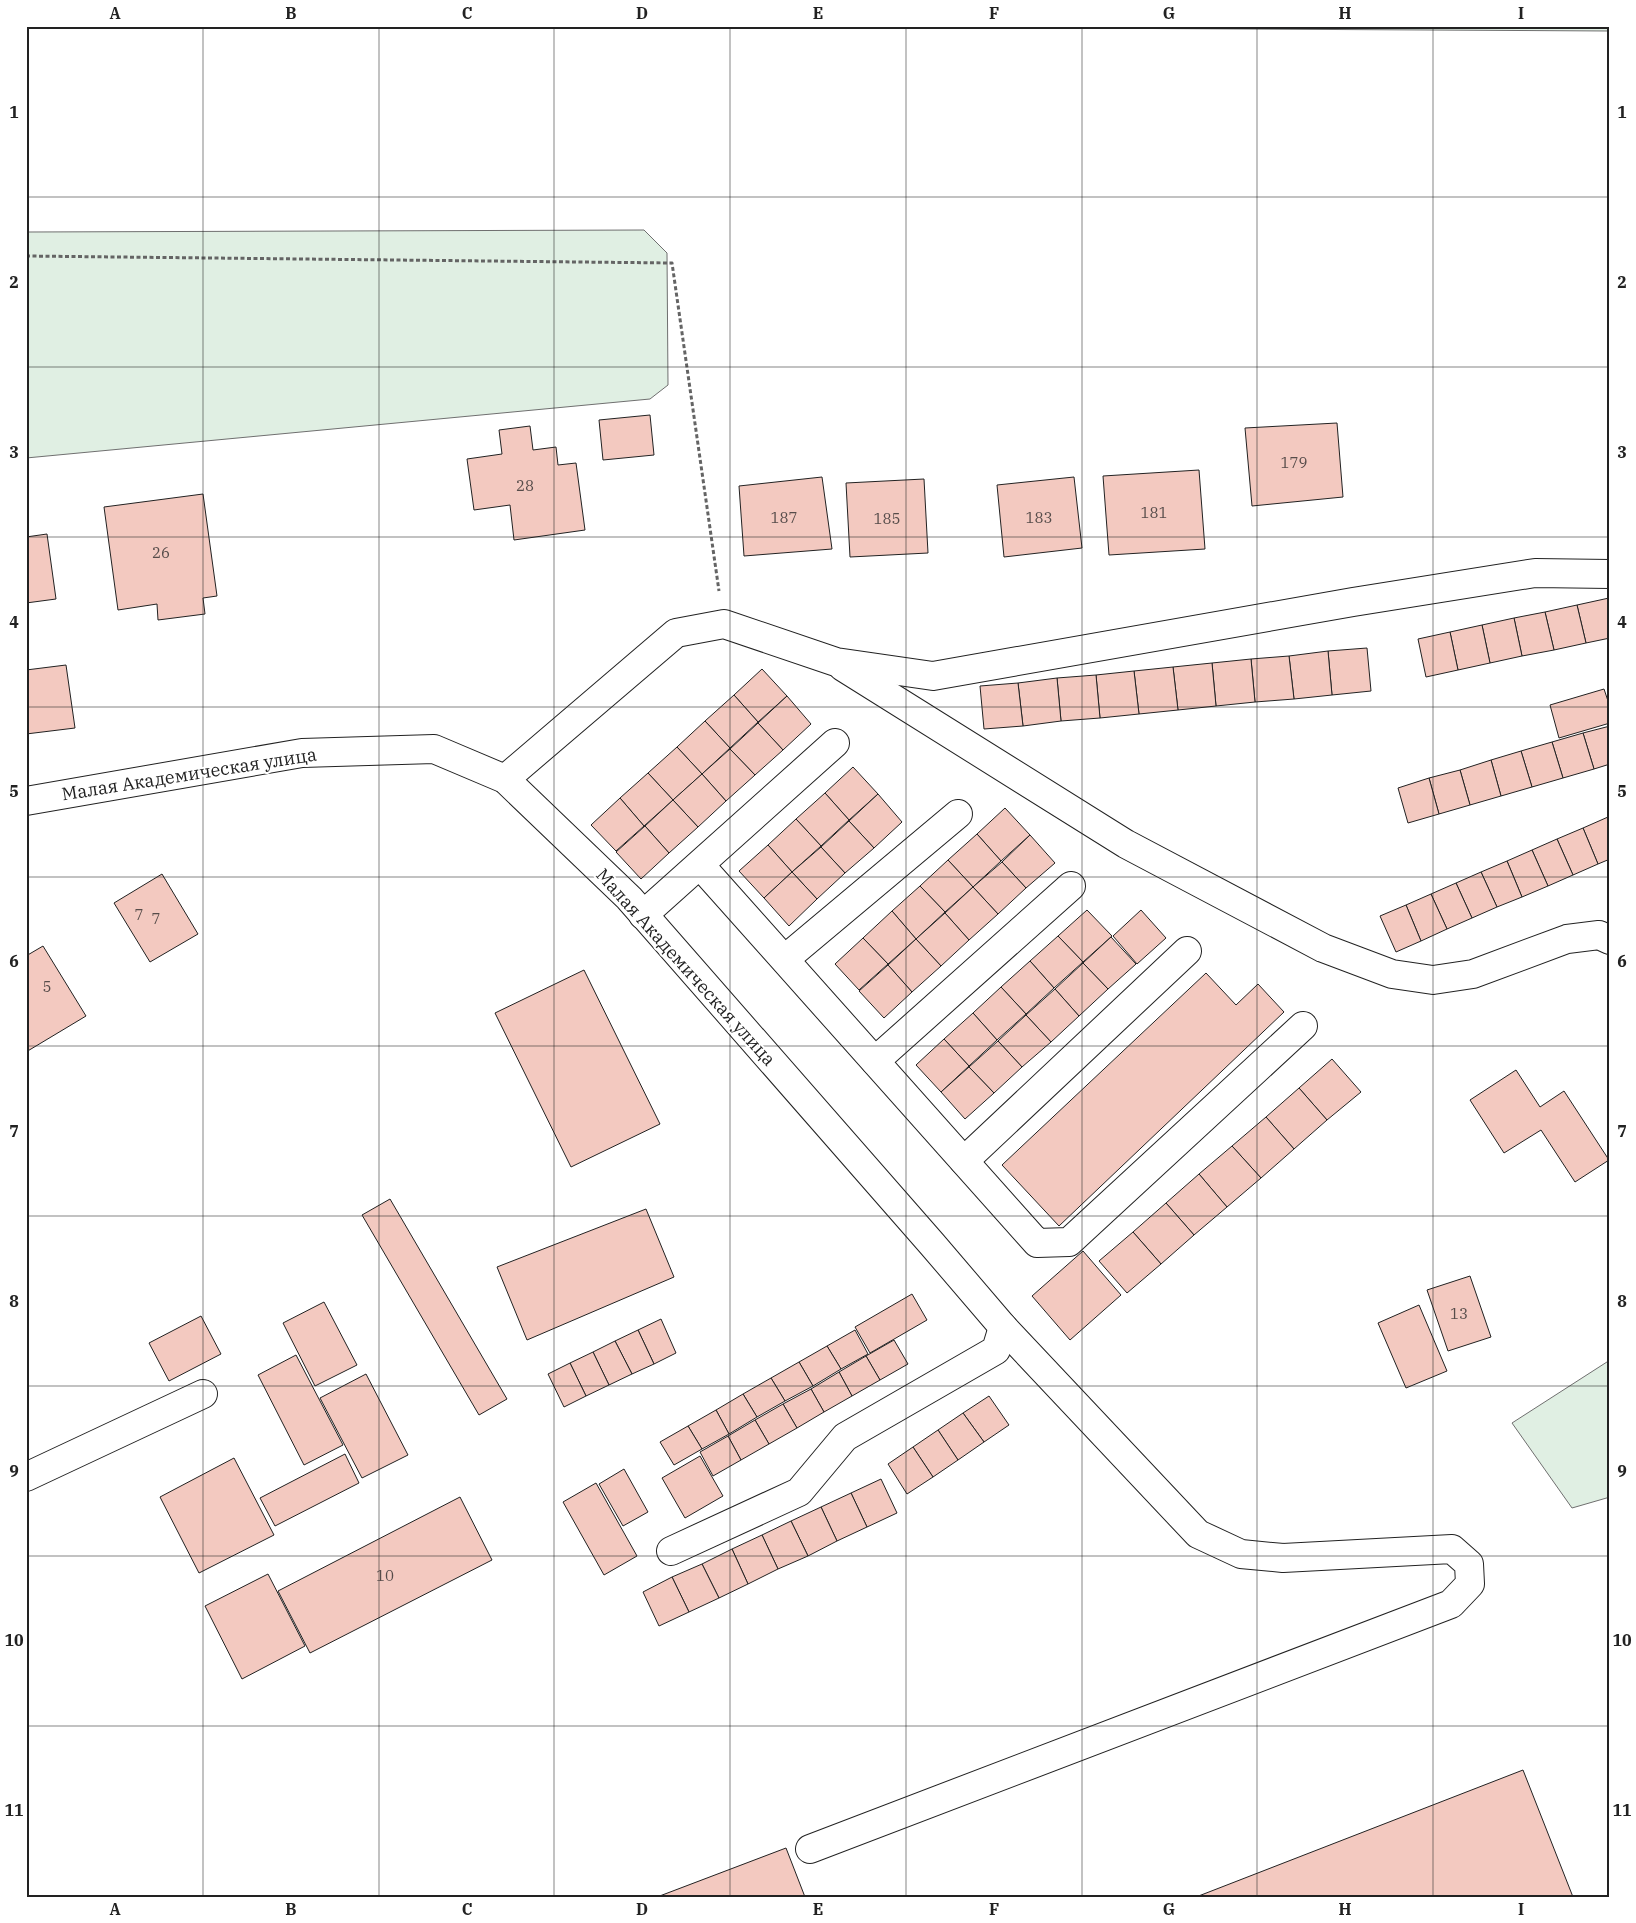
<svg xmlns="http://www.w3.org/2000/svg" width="1636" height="1923" font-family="'IBM Plex Serif',serif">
<rect width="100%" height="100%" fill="#fff"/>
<!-- green -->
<g fill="#e0efe3" stroke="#6f6f6f">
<path d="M692,26H1610V31Z"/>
<path d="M644,230L667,253L668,385L650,399L26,458V232Z"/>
<path d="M1610,1360V1497L1572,1508L1512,1423Z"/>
</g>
<!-- building -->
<g fill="#f3c9c0" stroke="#222">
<path d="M650,415L654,455L603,460L599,420Z"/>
<path d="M1337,423L1343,497L1252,506L1245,428Z"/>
<path d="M530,426L533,450L556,447L558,465L576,463L585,530L514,540L510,505L474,510L467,459L502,454L499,430Z"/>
<path d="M1199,470L1205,549L1109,555L1103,476Z"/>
<path d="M822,477L832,549L744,556L739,486Z"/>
<path d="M1074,477L1082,548L1004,557L997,485Z"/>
<path d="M924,479L928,553L850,557L846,483Z"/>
<path d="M203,494L217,596L203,598L205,614L158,620L157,604L118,610L104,507Z"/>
<path d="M47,534L56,599L26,603V537Z"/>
<path d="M1609,598L1610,638L1586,643L1577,605Z"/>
<path d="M1577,605L1586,643L1554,650L1545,612Z"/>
<path d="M1545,612L1554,650L1522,656L1514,618Z"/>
<path d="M1514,618L1522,656L1490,663L1482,625Z"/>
<path d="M1482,625L1490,663L1458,670L1450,632Z"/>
<path d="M1450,632L1458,670L1426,677L1418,639Z"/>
<path d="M1367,648L1371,691L1332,695L1328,651Z"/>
<path d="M1328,651L1332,695L1294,699L1289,656Z"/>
<path d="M1289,656L1294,699L1255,702L1251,659Z"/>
<path d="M1251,659L1255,702L1216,706L1212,663Z"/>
<path d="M1212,663L1216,706L1178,710L1173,667Z"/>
<path d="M66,665L75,728L26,734V670Z"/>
<path d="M1173,667L1178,710L1139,714L1134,671Z"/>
<path d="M762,669L787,696L758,722L734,695Z"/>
<path d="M1134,671L1139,714L1100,718L1096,675Z"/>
<path d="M1096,675L1100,718L1061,721L1057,678Z"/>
<path d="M1057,678L1061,721L1023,726L1018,683Z"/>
<path d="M1018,683L1023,726L984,729L980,686Z"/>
<path d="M1604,689L1610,707V723L1559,738L1550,705Z"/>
<path d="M734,695L758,722L730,748L705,721Z"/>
<path d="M787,696L811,724L783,750L758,723Z"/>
<path d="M705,721L730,748L702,774L677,747Z"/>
<path d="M758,723L783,750L755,775L730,749Z"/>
<path d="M1610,726V764L1594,769L1583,733Z"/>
<path d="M1583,733L1594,769L1563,778L1552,742Z"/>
<path d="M1552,742L1563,778L1532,787L1521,751Z"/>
<path d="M677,747L702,774L673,800L648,773Z"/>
<path d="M730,749L755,775L726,801L702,774Z"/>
<path d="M1521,751L1532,787L1501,796L1491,760Z"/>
<path d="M1491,760L1501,796L1470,805L1460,770Z"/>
<path d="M853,767L878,794L849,820L825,793Z"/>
<path d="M1460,770L1470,805L1439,814L1429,778Z"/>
<path d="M648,773L673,800L644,826L620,798Z"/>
<path d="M702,774L726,801L698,827L673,800Z"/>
<path d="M1429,778L1439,814L1408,823L1398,788Z"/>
<path d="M825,793L849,820L821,846L796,819Z"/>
<path d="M878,794L902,822L874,848L849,821Z"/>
<path d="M620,798L644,826L616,851L591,825Z"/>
<path d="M673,800L698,827L669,853L645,826Z"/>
<path d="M1005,808L1030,835L1001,861L977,834Z"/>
<path d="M1608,817L1610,821V859L1598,864L1583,828Z"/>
<path d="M796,819L821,846L792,872L768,845Z"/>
<path d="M849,821L874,848L845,873L821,847Z"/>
<path d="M645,826L669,853L641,879L616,852Z"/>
<path d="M1583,828L1598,864L1573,875L1557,839Z"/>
<path d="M977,834L1001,861L973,887L948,860Z"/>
<path d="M1030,835L1055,863L1026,888L1002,862Z"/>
<path d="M1557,839L1573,875L1548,886L1532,850Z"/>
<path d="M768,845L792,872L764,898L739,871Z"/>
<path d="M821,847L845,873L817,899L792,872Z"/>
<path d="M1532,850L1548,886L1522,897L1507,861Z"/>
<path d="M948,860L973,887L945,912L920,886Z"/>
<path d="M1507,861L1522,897L1497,907L1481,872Z"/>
<path d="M1002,862L1026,888L998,914L973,887Z"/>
<path d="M792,872L817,899L789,926L764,898Z"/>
<path d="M1481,872L1497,907L1472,918L1456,883Z"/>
<path d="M162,874L198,934L150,962L114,903Z"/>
<path d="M1456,883L1472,918L1447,929L1431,894Z"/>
<path d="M920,886L945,912L916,939L892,911Z"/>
<path d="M973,887L998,914L969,940L945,913Z"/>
<path d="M1431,894L1447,929L1421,941L1406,905Z"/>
<path d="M1406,905L1421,941L1396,952L1380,916Z"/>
<path d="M1087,910L1112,936L1083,962L1058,936Z"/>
<path d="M1141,910L1166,938L1137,964L1113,936Z"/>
<path d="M892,911L916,939L888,964L863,938Z"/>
<path d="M945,913L969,940L941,966L916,939Z"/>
<path d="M1058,936L1083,962L1054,988L1030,961Z"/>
<path d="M1111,937L1136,964L1108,989L1083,963Z"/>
<path d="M863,938L888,964L859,990L835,964Z"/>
<path d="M916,939L941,966L912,992L888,965Z"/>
<path d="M43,946L86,1016L26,1052V956Z"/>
<path d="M1030,961L1054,988L1026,1014L1001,987Z"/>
<path d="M1083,963L1108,989L1079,1016L1055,989Z"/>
<path d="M888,965L912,992L884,1018L859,991Z"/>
<path d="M584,970L660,1124L571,1167L495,1013Z"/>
<path d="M1206,973L1236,1005L1258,984L1284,1012L1059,1226L1002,1165Z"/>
<path d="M1001,987L1026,1014L997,1040L973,1013Z"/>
<path d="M1055,989L1079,1016L1051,1042L1026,1015Z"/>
<path d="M973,1013L997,1040L969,1066L944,1039Z"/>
<path d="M1026,1015L1051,1042L1022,1067L998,1041Z"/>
<path d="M944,1039L969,1066L941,1092L916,1065Z"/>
<path d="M998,1041L1022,1067L994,1093L969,1067Z"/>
<path d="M1332,1059L1361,1092L1327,1120L1299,1088Z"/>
<path d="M969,1067L994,1093L965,1119L941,1092Z"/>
<path d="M1516,1070L1540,1107L1564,1091L1609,1160L1575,1182L1541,1130L1504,1153L1470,1100Z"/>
<path d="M1299,1088L1327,1120L1294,1149L1266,1117Z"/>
<path d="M1266,1117L1294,1149L1261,1178L1232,1146Z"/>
<path d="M1232,1146L1261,1178L1227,1207L1199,1174Z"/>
<path d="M1199,1174L1227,1207L1194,1235L1166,1203Z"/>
<path d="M390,1199L507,1399L479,1415L362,1215Z"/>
<path d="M1166,1203L1194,1235L1161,1264L1133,1232Z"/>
<path d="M646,1209L674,1277L527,1340L497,1267Z"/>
<path d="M1133,1232L1161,1264L1127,1293L1099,1261Z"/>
<path d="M1083,1251L1121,1295L1070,1340L1032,1296Z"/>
<path d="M1470,1276L1491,1337L1448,1351L1427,1290Z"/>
<path d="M912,1294L927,1320L870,1353L855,1327Z"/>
<path d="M324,1302L357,1365L315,1386L283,1323Z"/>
<path d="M1419,1305L1447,1371L1406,1388L1378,1323Z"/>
<path d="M201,1316L221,1354L169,1381L149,1343Z"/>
<path d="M661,1319L676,1353L654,1364L638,1330Z"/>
<path d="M638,1330L654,1364L632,1374L615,1341Z"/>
<path d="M855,1330L868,1354L841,1369L827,1346Z"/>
<path d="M894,1340L908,1364L880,1380L866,1356Z"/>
<path d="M615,1341L632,1374L609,1385L593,1352Z"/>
<path d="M827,1346L841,1369L813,1386L799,1362Z"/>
<path d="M593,1352L609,1385L586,1396L570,1363Z"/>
<path d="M296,1355L343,1445L304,1465L258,1375Z"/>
<path d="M866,1356L880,1380L852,1396L839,1372Z"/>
<path d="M799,1362L813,1386L785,1401L771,1378Z"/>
<path d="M570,1363L586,1396L564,1407L548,1374Z"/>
<path d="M839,1372L852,1396L824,1412L811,1389Z"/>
<path d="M366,1374L408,1455L362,1478L320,1398Z"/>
<path d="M771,1378L785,1401L757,1417L743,1394Z"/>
<path d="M811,1389L824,1412L797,1428L783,1404Z"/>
<path d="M743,1394L757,1417L729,1434L716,1410Z"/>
<path d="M989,1396L1009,1425L984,1442L963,1413Z"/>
<path d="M783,1404L797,1428L769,1444L755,1420Z"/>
<path d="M716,1410L729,1434L702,1449L688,1426Z"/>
<path d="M963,1413L984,1442L958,1460L938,1430Z"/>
<path d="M755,1420L769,1444L741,1460L728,1436Z"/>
<path d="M688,1426L702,1449L674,1465L660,1442Z"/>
<path d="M938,1430L958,1460L933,1477L913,1447Z"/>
<path d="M728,1436L741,1460L713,1476L700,1452Z"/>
<path d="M913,1447L933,1477L907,1494L888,1464Z"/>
<path d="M345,1454L359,1483L275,1526L260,1498Z"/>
<path d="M700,1456L723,1496L685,1518L662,1478Z"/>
<path d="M234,1458L274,1535L199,1573L160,1497Z"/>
<path d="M624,1469L648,1512L623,1526L599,1484Z"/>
<path d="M881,1479L897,1513L867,1527L851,1493Z"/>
<path d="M596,1483L637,1556L604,1575L563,1502Z"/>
<path d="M851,1493L867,1527L837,1541L821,1507Z"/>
<path d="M460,1497L492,1560L310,1653L278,1591Z"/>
<path d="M821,1507L837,1541L808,1556L791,1521Z"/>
<path d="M791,1521L808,1556L778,1569L762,1535Z"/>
<path d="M762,1535L778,1569L748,1584L732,1549Z"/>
<path d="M732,1549L748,1584L719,1598L702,1564Z"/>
<path d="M702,1564L719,1598L689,1612L672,1577Z"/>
<path d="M268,1574L305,1646L242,1679L205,1606Z"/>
<path d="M672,1577L689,1612L659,1626L643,1592Z"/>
<path d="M1523,1770L1573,1897H1196Z"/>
<path d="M786,1848L805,1897H657Z"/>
</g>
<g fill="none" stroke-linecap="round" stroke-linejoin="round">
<defs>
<g id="minor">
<path d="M843,667L1126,844L1323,948L1392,974L1433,980L1473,974L1567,939L1599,935L1610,940"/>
<path d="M505,779L676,633L724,624L836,662L933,676L1353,602L1535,573L1610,574"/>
<path d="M26,801L302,753L434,749L505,779L629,898L932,1244L1003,1327L1198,1534L1241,1554L1283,1558L1452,1549L1469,1564L1470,1584L1451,1604L810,1849"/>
<path d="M700,865L1037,1243L1069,1242L1303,1026"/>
<path d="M643,915L835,743"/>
<path d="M785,959L958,814"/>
<path d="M875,1061L1071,886"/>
<path d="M964,1161L1187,951"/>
<path d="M26,1477L203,1394"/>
<path d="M671,1551L799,1492L845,1437L996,1350L1003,1327"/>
</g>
</defs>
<!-- minor casing -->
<use href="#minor" stroke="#222" stroke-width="30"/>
<!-- path -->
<path stroke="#646464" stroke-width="3" stroke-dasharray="4 2.5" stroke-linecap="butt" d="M26,256L672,263L719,591"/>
<!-- minor -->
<use href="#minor" stroke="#fff" stroke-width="28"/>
</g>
<!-- grid -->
<path fill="none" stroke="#222" stroke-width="1" stroke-opacity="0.55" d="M203,26V1897M379,26V1897M554,26V1897M730,26V1897M906,26V1897M1082,26V1897M1257,26V1897M1433,26V1897M26,197H1610M26,367H1610M26,537H1610M26,707H1610M26,877H1610M26,1046H1610M26,1216H1610M26,1386H1610M26,1556H1610M26,1726H1610"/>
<g text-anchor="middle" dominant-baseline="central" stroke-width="4" stroke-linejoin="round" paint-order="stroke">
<!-- number labels -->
<g font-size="15" fill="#564c4a">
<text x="1294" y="462">179</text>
<text x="525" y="485">28</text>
<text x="1154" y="512">181</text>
<text x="784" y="517">187</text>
<text x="1039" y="517">183</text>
<text x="887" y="518">185</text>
<text x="161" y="552">26</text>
<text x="139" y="914">7</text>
<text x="156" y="918">7</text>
<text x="47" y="986">5</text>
<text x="1459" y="1313">13</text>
<text x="385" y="1575">10</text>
</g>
<!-- street labels -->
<g font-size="18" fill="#222" stroke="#fff">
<text transform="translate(189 774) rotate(-9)">Малая Академическая улица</text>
<text transform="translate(686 967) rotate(48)">Малая Академическая улица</text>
</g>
</g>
<!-- border -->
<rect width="1636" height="1923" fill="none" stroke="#ffffff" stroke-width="55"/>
<rect x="28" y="28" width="1580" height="1868" fill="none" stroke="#222" stroke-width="2"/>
<g font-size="16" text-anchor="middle" font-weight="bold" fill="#222">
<text x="115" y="19">A</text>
<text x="291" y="19">B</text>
<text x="467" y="19">C</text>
<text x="642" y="19">D</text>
<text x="818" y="19">E</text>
<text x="994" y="19">F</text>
<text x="1169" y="19">G</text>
<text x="1345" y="19">H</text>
<text x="1521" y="19">I</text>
<text x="14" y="118">1</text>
<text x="1622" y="118">1</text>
<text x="14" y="288">2</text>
<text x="1622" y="288">2</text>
<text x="14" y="458">3</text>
<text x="1622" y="458">3</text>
<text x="14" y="628">4</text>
<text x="1622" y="628">4</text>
<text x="14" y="797">5</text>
<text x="1622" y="797">5</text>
<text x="14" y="967">6</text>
<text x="1622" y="967">6</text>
<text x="14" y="1137">7</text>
<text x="1622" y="1137">7</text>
<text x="14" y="1307">8</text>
<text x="1622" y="1307">8</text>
<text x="14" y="1477">9</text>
<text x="1622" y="1477">9</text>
<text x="14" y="1646">10</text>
<text x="1622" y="1646">10</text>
<text x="14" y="1816">11</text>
<text x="1622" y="1816">11</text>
<text x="115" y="1915">A</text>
<text x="291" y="1915">B</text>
<text x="467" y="1915">C</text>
<text x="642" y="1915">D</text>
<text x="818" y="1915">E</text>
<text x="994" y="1915">F</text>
<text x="1169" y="1915">G</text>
<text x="1345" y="1915">H</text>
<text x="1521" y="1915">I</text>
</g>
</svg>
